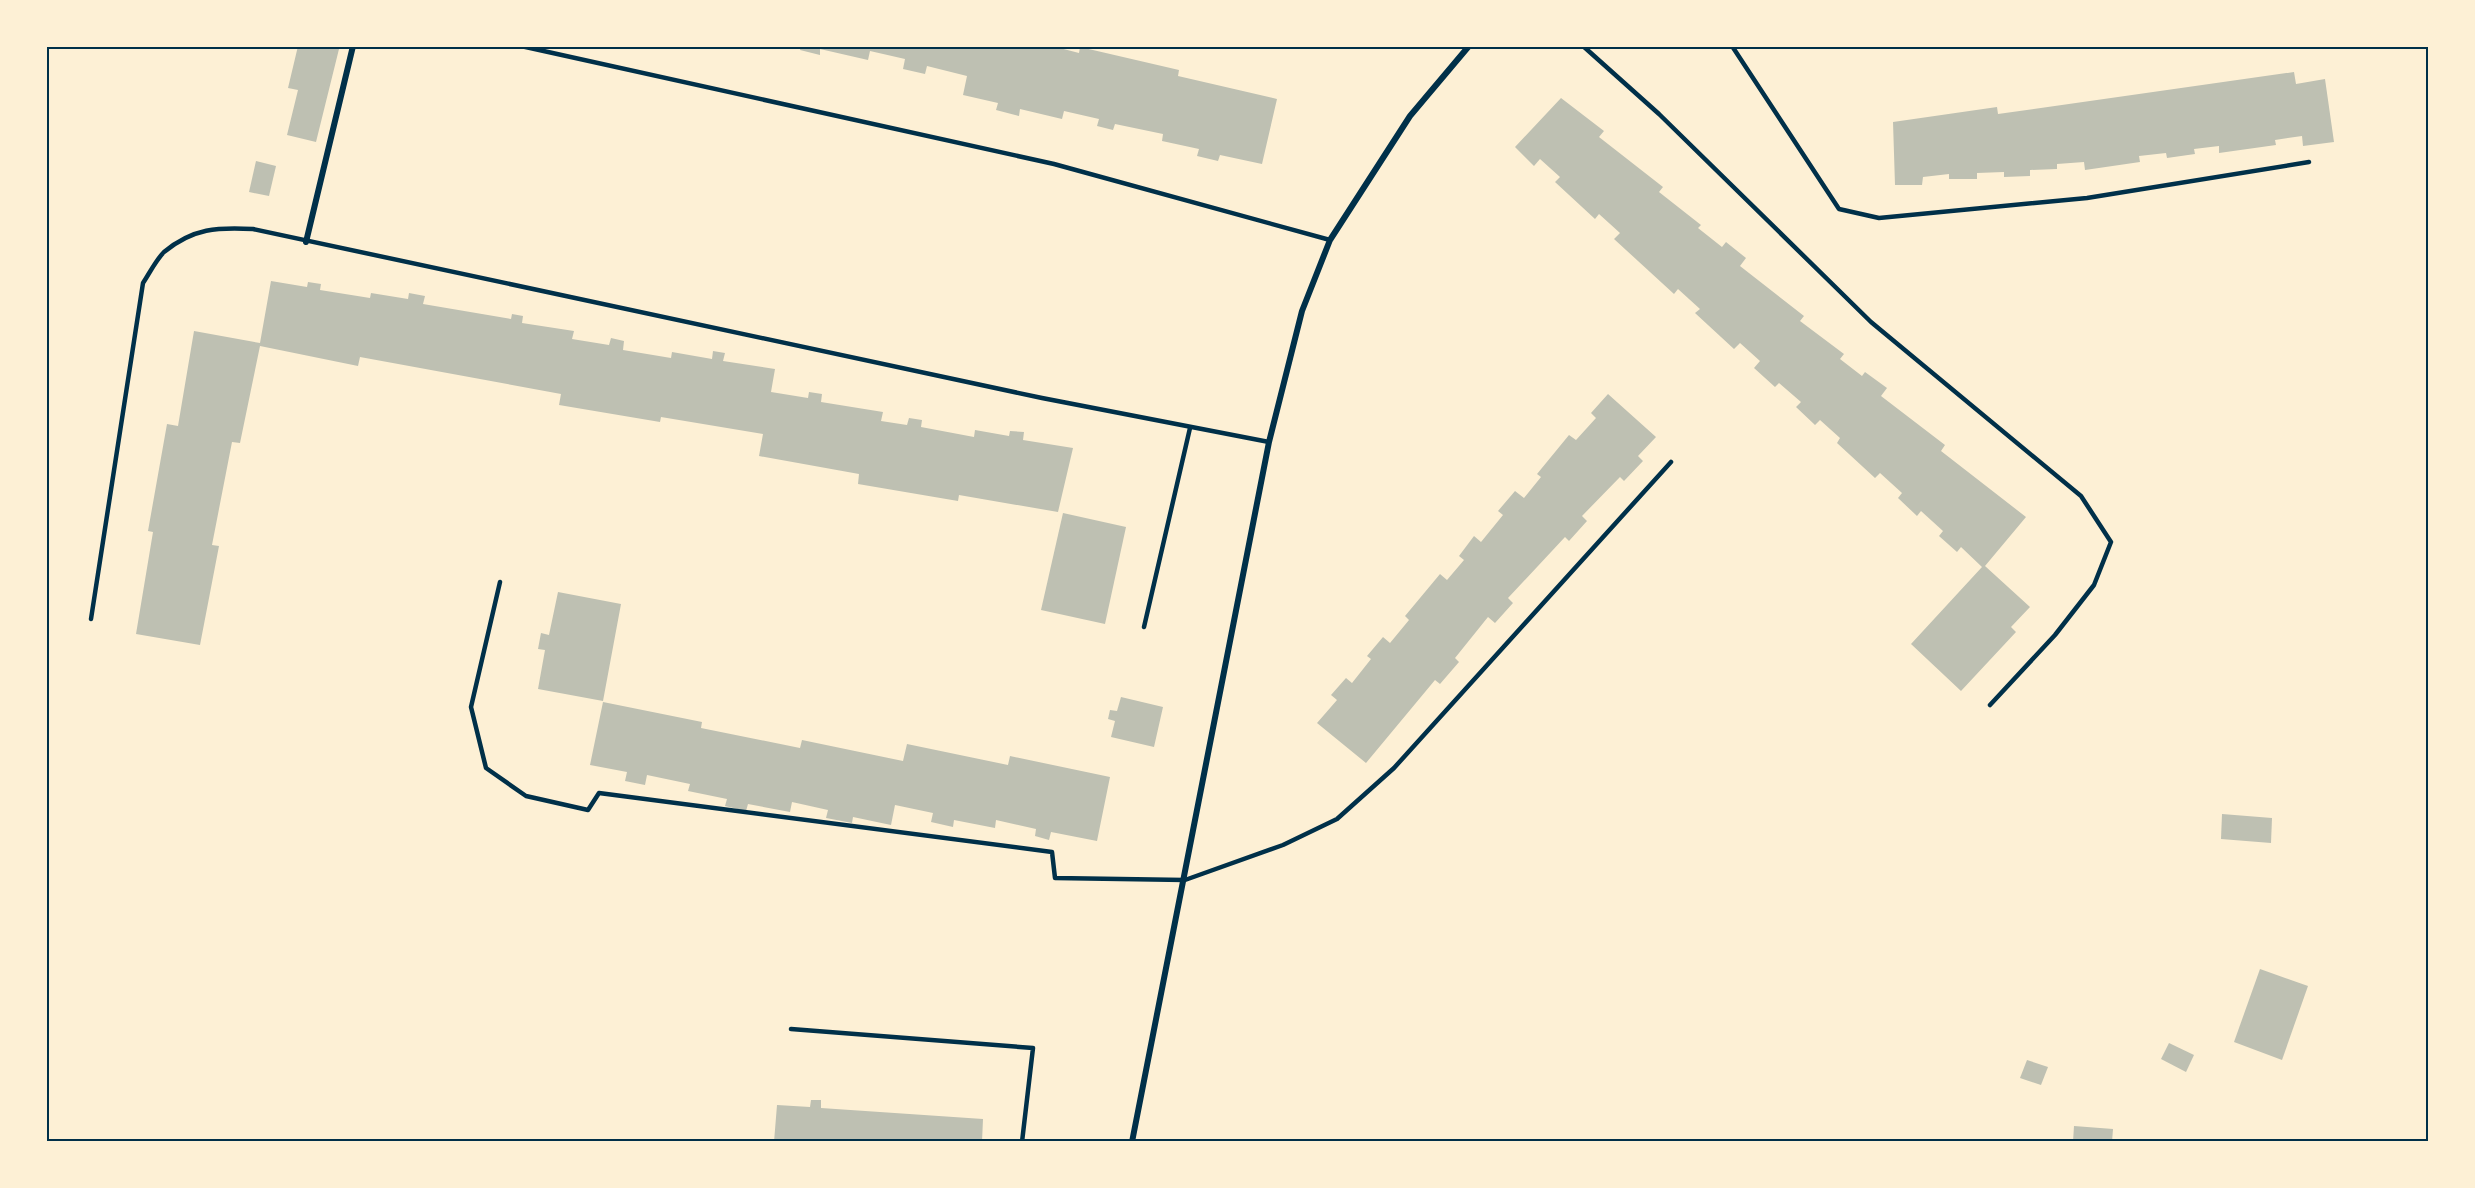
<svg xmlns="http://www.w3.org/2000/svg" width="2475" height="1188" font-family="'Alegreya Sans',sans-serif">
<rect width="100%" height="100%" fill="#fdf0d5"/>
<!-- building -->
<g fill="#bec0b2">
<path d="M298,46H327L339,49L316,142L287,135L298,90L288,88Z"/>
<path d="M801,46H1052L1079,53L1080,47L1179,70L1178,76L1277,99L1262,164L1220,155L1218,161L1197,156L1199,149L1162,141L1163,134L1115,124L1113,130L1097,126L1099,119L1064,111L1062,119L1020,109L1019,116L996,110L998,103L963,95L967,76L927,66L925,74L903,69L905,59L870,51L868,60L820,49V55L800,50Z"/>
<path d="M2294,72L2296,84L2325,79L2334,142L2303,146L2302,136L2275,140L2276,145L2219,153V146L2194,149L2195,154L2167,158L2166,153L2139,156L2140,162L2085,170L2084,162L2057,164V169L2030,170V176L2004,177V172L1977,173V179H1949V174L1923,177L1922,185H1895L1893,122L1997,107L1998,114Z"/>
<path d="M1561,98L1604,131L1599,137L1663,187L1659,192L1701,225L1698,228L1722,247L1726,242L1746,258L1740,266L1804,316L1800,321L1844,354L1840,359L1862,376L1865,372L1887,388L1881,396L1945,445L1941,451L2026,517L1985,566L2030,607L2011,627L2016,632L1961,691L1911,644L1982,567L1961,547L1957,552L1939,536L1943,531L1921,511L1917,516L1898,498L1902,493L1880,473L1875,478L1837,443L1840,438L1820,420L1815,425L1796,407L1801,402L1779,383L1775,387L1754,368L1760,361L1740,343L1734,349L1695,313L1700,309L1678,289L1674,294L1614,239L1620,233L1599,214L1595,219L1555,182L1560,177L1540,159L1534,166L1515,147Z"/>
<path d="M256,161L276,166L269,196L249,192Z"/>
<path d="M271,281L307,287L308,282L321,284L320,290L370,298L371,293L408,299L409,293L425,296L423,304L511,319L512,314L523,316L522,323L574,331L572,339L609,345L611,338L624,341L623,350L671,358L672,352L712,359L713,351L725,353L723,361L775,369L771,392L808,398L809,392L822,394L821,402L883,412L881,421L907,425L909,418L922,420L921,427L974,437L975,430L1009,436L1010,431L1024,432L1023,440L1073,448L1058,512L959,495L958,501L858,484L859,474L759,456L763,434L661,417L660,422L559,405L561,394L360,357L358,366L260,346L240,443L232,442L212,545L219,546L200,645L136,634L153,532L148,531L167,424L178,426L194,331L260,343Z"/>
<path d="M1608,394L1656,437L1638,456L1643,461L1624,481L1620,477L1582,516L1587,521L1569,541L1565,537L1508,598L1513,603L1495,623L1488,617L1455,658L1459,662L1440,684L1435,680L1366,763L1317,723L1337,700L1331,695L1346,678L1352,683L1371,659L1367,656L1383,637L1390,643L1409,620L1405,616L1440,574L1447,580L1464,560L1459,556L1474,536L1481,542L1503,515L1498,511L1515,491L1524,498L1541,477L1537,474L1569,435L1576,440L1596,418L1591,413Z"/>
<path d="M1063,513L1126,527L1105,624L1041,610Z"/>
<path d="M558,592L621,604L603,701L538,689L545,650L538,649L541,633L549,635Z"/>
<path d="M1121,697L1163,707L1154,747L1111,737L1115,721L1108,719L1110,710L1117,711Z"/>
<path d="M603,702L702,722L701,728L800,748L802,740L903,761L907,744L1008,765L1010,756L1110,777L1097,841L1051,832L1049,840L1035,836L1036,829L996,820L995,828L954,820L953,827L931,822L933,813L895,805L891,825L853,817L852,823L826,818L828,810L792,802L790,812L748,804L746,811L725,806L727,799L688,791L690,784L647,775L645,785L625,781L627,772L590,765Z"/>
<path d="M2222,814L2272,818L2271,843L2221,839Z"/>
<path d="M2260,969L2308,986L2282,1060L2234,1042Z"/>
<path d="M2169,1043L2194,1055L2186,1072L2161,1059Z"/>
<path d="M2027,1060L2048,1067L2041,1085L2020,1078Z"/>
<path d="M811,1100H821V1108L983,1119L982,1142H774L777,1105L810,1107Z"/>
<path d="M2074,1126L2113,1129L2112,1142H2073Z"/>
</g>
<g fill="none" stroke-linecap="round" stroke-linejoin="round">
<!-- service -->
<g stroke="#003049" stroke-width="4.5">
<path d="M521,46L1054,164L1330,240"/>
<path d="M1583,46L1659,114L1871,322L2081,496L2111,542L2094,585L2055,635L1990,705"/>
<path d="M1732,46L1839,209L1879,218L2087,198L2309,162"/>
<path d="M500,582L471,707L486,768L526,796L588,810L599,793L1052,852L1055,878L1185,880L1283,845L1337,819L1394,768L1671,462"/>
<path d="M91,619L143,283C149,274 156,260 164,252C193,228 218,227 253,229L1042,398L1269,442"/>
<path d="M1144,627L1190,428"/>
<path d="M791,1029L1033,1048L1022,1142"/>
</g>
<!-- minor -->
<g stroke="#003049" stroke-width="6">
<path d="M306,242L353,46"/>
<path d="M1132,1142L1269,442L1302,311L1330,240L1410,116L1469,46"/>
</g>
</g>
<!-- border -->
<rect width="2475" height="1188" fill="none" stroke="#fdf0d5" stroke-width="96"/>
<rect x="48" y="48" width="2379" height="1092" fill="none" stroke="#003049" stroke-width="2"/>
</svg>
